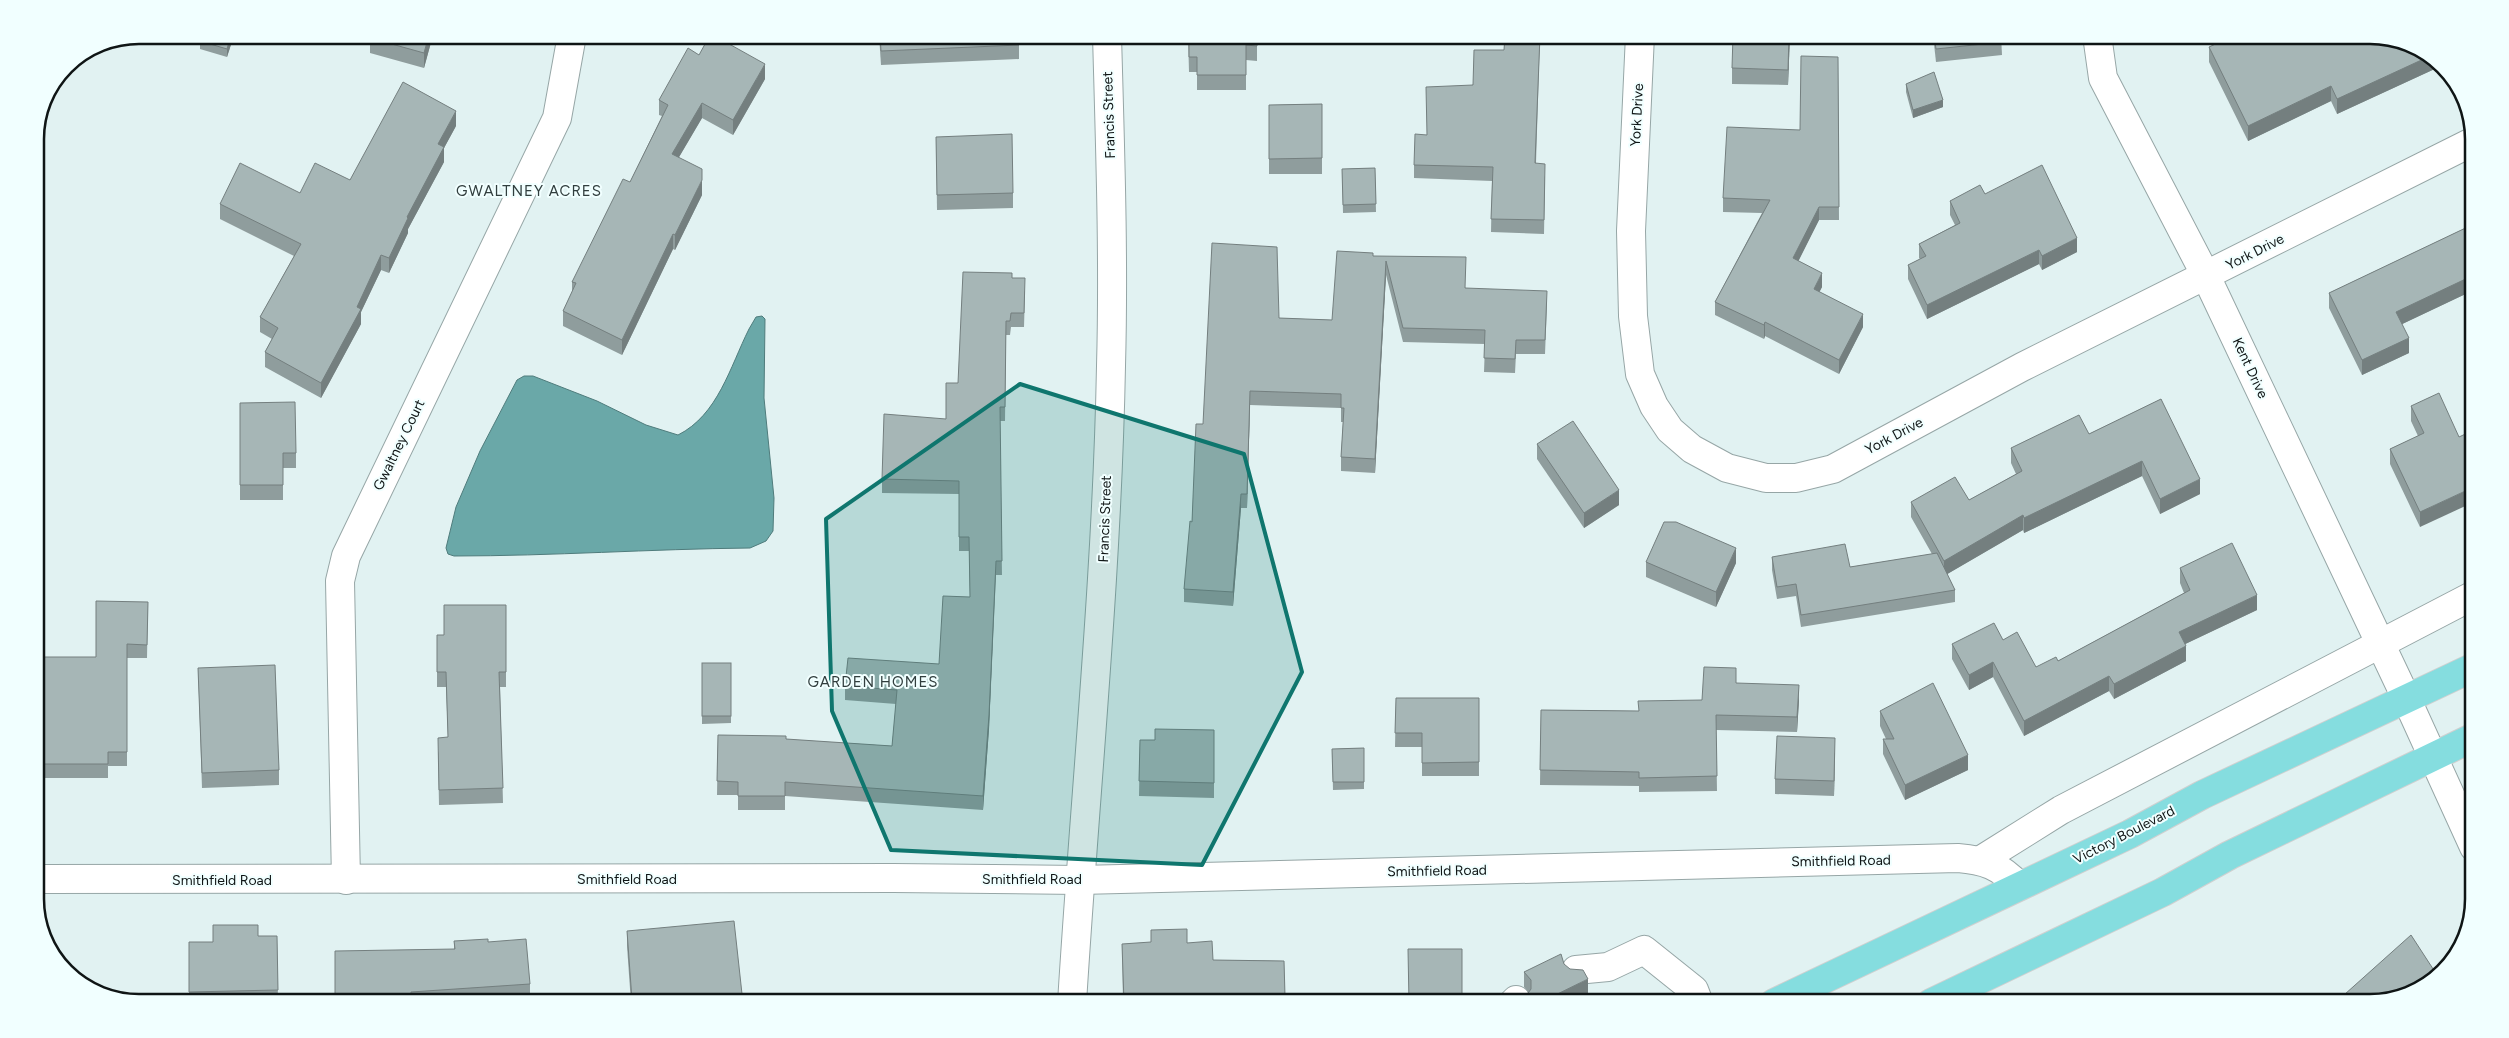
<svg xmlns="http://www.w3.org/2000/svg" width="2509" height="1038" font-family="Figtree,sans-serif">
<rect width="100%" height="100%" fill="#e1f2f2"/>
<!-- water -->
<path fill="#6aa8a8" stroke="#4f7c7c" d="M762,316L765,319L764,398L774,498L773,531L766,541L750,548C651,549 552,556 454,556L448,554L446,548L456,507L480,451L517,380L524,376H533L597,401L646,425L678,435C718,415 730,367 749,329L756,317Z"/>
<g fill="none" stroke-linecap="round" stroke-linejoin="round">
<defs>
<g id="minor">
<path d="M1640,35L1631,231L1633,316L1640,374L1654,406L1670,430L1692,449L1727,468L1766,478H1796L1833,469L2022,367L2474,141"/>
<path d="M2097,35L2103,78L2206,276L2407,700L2474,847"/>
<path d="M1981,860L2061,810L2474,595"/>
<path d="M35,879L893,878L1080,880L1958,858C1985,860 2000,866 2019,886"/>
<path d="M346,880L340,581L346,556L557,118L572,35"/>
<path d="M1576,970L1608,967L1644,950L1694,990L1699,1003"/>
<path d="M1072,1003C1085,791 1107,579 1111,366C1114,256 1110,145 1107,35"/>
<path d="M1513,1003L1516,1000"/>
</g>
<g id="major">
<path d="M1774,1003L2130,834L2202,795L2474,667"/>
<path d="M1931,1003L2163,892L2230,855L2474,737"/>
</g>
</defs>
<!-- minor casing -->
<use href="#minor" stroke="#96a6a6" stroke-width="30"/>
<!-- major casing -->
<use href="#major" stroke="#cfd0d0" stroke-width="30"/>
<!-- minor -->
<use href="#minor" stroke="#fff" stroke-width="28"/>
<!-- major -->
<use href="#major" stroke="#85dddf" stroke-width="28"/>
</g>
<!-- wall -->
<g fill="#8f9d9d">
<path d="M234,35L227,57L200,49V41Z"/>
<path d="M371,35H433L424,68L370,53V38Z"/>
<path d="M879,35H1019V59L881,65Z"/>
<path d="M1188,35H1270V39L1257,40V61L1246,60V90H1197V72H1189Z"/>
<path d="M1330,35H1382V42L1330,40Z"/>
<path d="M1505,35H1540L1536,163L1545,177L1544,234L1491,232L1492,181L1414,178V165L1427,135L1504,50Z"/>
<path d="M1790,35L1788,85L1732,84V68Z"/>
<path d="M1933,35H2001L2002,55L1936,62Z"/>
<path d="M2316,39L2410,43L2439,67L2337,114L2331,101L2248,141L2209,62V47Z"/>
<path d="M1838,57L1839,220H1819L1798,261L1822,287L1819,292L1863,327L1839,374L1765,336L1764,339L1715,315V302L1762,213L1723,212V198L1800,130Z"/>
<path d="M765,79L733,135L702,118L679,157L702,195L675,250L673,249L622,355L563,326V311L572,292V282L630,182L662,116L659,115V100Z"/>
<path d="M1906,84L1943,107L1913,118L1906,92Z"/>
<path d="M1322,104V174H1269V105Z"/>
<path d="M456,126L444,148V162L408,229V233L389,273L381,270L361,312V324L321,398L265,367V352L272,339L260,332V317L294,256L220,219V204L300,193L350,180Z"/>
<path d="M936,137L1013,193V208L937,210Z"/>
<path d="M1375,168L1376,212L1343,213L1342,169Z"/>
<path d="M1985,194L2077,252L2042,270L2039,264L1927,319L1908,279V265L1920,259L1919,258V244L1955,225L1950,215V201Z"/>
<path d="M2474,224V290L2402,324L2409,353L2362,375L2329,308V293Z"/>
<path d="M1373,256L1466,288L1547,304L1545,354H1516L1515,373L1484,372L1485,344L1403,342L1386,275L1375,473L1341,471V457L1343,422H1341V408L1250,405L1247,508H1241L1233,606L1184,602V589L1203,424L1279,318L1332,320Z"/>
<path d="M1012,278L1025,292L1024,327H1011L1010,335H1006L1005,421H1000L1002,575H996L989,729L983,810L785,796V810H738V795H717L718,735L892,746L896,704L845,700V686L939,664L970,597L969,551H959V494L882,493V479L946,419L958,383Z"/>
<path d="M2161,399L2200,494L2160,514L2142,476L2024,533L2023,530L1947,574L1955,590V602L1801,627L1796,596L1777,599L1772,570V557L1850,567L1932,554L1911,517V502L1969,500L2016,474L2011,463V448L2089,434Z"/>
<path d="M240,403L296,453V468H283V500H240Z"/>
<path d="M2411,406L2459,437L2420,527L2390,464V449L2418,436L2411,421Z"/>
<path d="M1537,444L1619,505L1584,528L1537,459Z"/>
<path d="M1646,562L1736,563L1716,607L1646,577Z"/>
<path d="M2180,568L2257,610L2185,644L2186,661L2114,699L2109,691L2024,736L1993,677L1969,690L1952,659V644L2003,640L2036,667L2058,661L2184,593L2180,583Z"/>
<path d="M148,602L147,658H127V766H108V778H43V766H35V657H96Z"/>
<path d="M506,605V687H500L503,803L439,805L438,753L448,737L446,687H437V635H444Z"/>
<path d="M702,663H731V723L702,724Z"/>
<path d="M198,668L279,770V785L202,788Z"/>
<path d="M1736,683L1799,700L1797,732L1716,730L1717,791L1639,792V786L1540,785L1541,710L1638,711L1702,700Z"/>
<path d="M1396,698H1479V776H1422V747H1395Z"/>
<path d="M1880,711L1968,770L1905,800L1883,754V739H1886L1880,726Z"/>
<path d="M1214,730V798L1139,796L1140,740H1155Z"/>
<path d="M1364,748V789L1333,790L1332,749Z"/>
<path d="M1835,753L1834,796L1775,794V779Z"/>
<path d="M627,931L743,1003H631L627,946Z"/>
<path d="M258,936H277L278,1003H189V942H213Z"/>
<path d="M454,941L488,942L530,984V999L467,1003H335L454,949Z"/>
<path d="M1187,943L1213,960L1284,961L1285,1003H1123L1122,944Z"/>
<path d="M1564,964L1588,994L1570,1003H1523V1000L1528,992L1524,987V972Z"/>
</g>
<!-- shaded-wall -->
<g fill="#747f7f">
<path d="M231,35H234L227,57V49Z"/>
<path d="M429,35H433L424,68V53Z"/>
<path d="M1789,35H1790L1788,85V70Z"/>
<path d="M2428,57L2439,67L2337,114V99Z"/>
<path d="M765,64V79L733,135V120Z"/>
<path d="M2331,86V101L2248,141V126Z"/>
<path d="M1943,100V107L1913,118V110Z"/>
<path d="M702,103V118L672,169V154Z"/>
<path d="M456,111V126L444,148V162L408,229V233L389,273V258L438,144Z"/>
<path d="M702,180V195L675,250V235Z"/>
<path d="M1819,207V220L1793,272V258Z"/>
<path d="M673,234V249L622,355V340Z"/>
<path d="M2077,238V252L2042,270V256Z"/>
<path d="M2039,250V264L1927,319V305Z"/>
<path d="M381,255V270L361,312V324L321,398V383Z"/>
<path d="M1386,261V275L1375,473V459Z"/>
<path d="M1822,273V287L1814,303V289Z"/>
<path d="M2474,275V290L2396,327V312Z"/>
<path d="M1863,314V327L1839,374V360Z"/>
<path d="M1765,322V336L1764,339V325Z"/>
<path d="M2409,338V353L2362,375V360Z"/>
<path d="M1250,391V405L1247,508V494Z"/>
<path d="M2142,461V476L2024,533V518Z"/>
<path d="M2200,479V494L2160,514V499Z"/>
<path d="M2474,487V502L2420,527V512Z"/>
<path d="M1619,490V505L1584,528V513Z"/>
<path d="M1241,494V508L1233,606V592Z"/>
<path d="M2023,515V530L1944,576V561Z"/>
<path d="M1736,548V563L1716,607V592Z"/>
<path d="M996,561L989,729L983,810V796Z"/>
<path d="M2257,595V610L2179,647V632Z"/>
<path d="M2186,646V661L2114,699V684Z"/>
<path d="M1993,662V677L1969,690V675Z"/>
<path d="M2109,676V691L2024,736V721Z"/>
<path d="M1799,685V700L1797,732V717Z"/>
<path d="M1835,738V753L1834,796V781Z"/>
<path d="M1968,755V770L1905,800V785Z"/>
<path d="M1588,979V994L1570,1003H1539Z"/>
</g>
<!-- building -->
<g fill="#a6b6b6" stroke="#747f7f">
<path d="M202,35H231L227,49L200,41Z"/>
<path d="M371,35H429L424,53L370,38Z"/>
<path d="M710,35H713L765,64L733,120L702,103L672,154L702,169V180L675,235L673,234L622,340L563,311L576,283L572,282L623,179L630,182L668,105L659,100L688,48L699,55Z"/>
<path d="M880,35H1019V45L881,51Z"/>
<path d="M1189,35H1257V46L1246,45V75H1197V57H1189Z"/>
<path d="M1505,35H1540L1535,163L1545,164L1544,220L1491,219L1493,167L1414,165L1415,134L1427,135L1426,87L1473,85L1474,50H1504Z"/>
<path d="M1733,35H1789L1788,70L1732,68Z"/>
<path d="M1934,35H2001L2002,42L1936,49Z"/>
<path d="M2235,35H2314L2316,39L2324,35H2370L2410,43L2428,57L2337,99L2331,86L2248,126L2209,47Z"/>
<path d="M1801,56L1838,57L1839,207H1819L1793,258L1822,273L1814,289L1863,314L1839,360L1765,322L1764,325L1715,302L1770,200L1723,198L1727,127L1800,130Z"/>
<path d="M1934,72L1943,100L1913,110L1906,84Z"/>
<path d="M403,82L456,111L438,144L444,147L407,217L408,218L389,258L381,255L357,307L361,309L321,383L265,352L278,328L260,317L301,244L220,204L240,163L300,193L315,163L350,180Z"/>
<path d="M1322,104V158L1269,159V105Z"/>
<path d="M1012,134L1013,193L937,195L936,137Z"/>
<path d="M2042,165L2077,238L2042,256L2039,250L1927,305L1908,265L1926,256L1919,244L1960,223L1950,201L1980,185L1985,194Z"/>
<path d="M1375,168L1376,204L1343,205L1342,169Z"/>
<path d="M2474,224V275L2396,312L2409,338L2362,360L2329,293Z"/>
<path d="M1212,243L1277,247L1279,318L1332,320L1337,251L1373,253V256L1466,257L1465,288L1547,291L1545,340H1516L1515,359L1484,358L1485,330L1403,328L1386,261L1375,459L1341,457L1344,408H1341V394L1250,391L1247,494H1241L1233,592L1184,589L1190,521L1192,522L1196,424H1203Z"/>
<path d="M963,272L1012,273V278H1025L1024,313H1011L1010,321H1006L1005,407H1000L1002,561H996L989,715L983,796L785,782V796H738V782L717,781L718,735L786,736V739L892,746L897,690L845,686L848,658L939,664L943,596L970,597L969,537H959V481L882,479L884,414L946,419V383H958Z"/>
<path d="M2439,393L2459,437L2474,430V487L2420,512L2390,449L2424,433L2411,406Z"/>
<path d="M2161,399L2200,479L2160,499L2142,461L2024,518L2023,515L1944,561L1911,502L1955,477L1969,500L2022,471L2011,448L2079,415L2089,434Z"/>
<path d="M295,402L296,453H283V485H240V403Z"/>
<path d="M1573,421L1619,490L1584,513L1537,444Z"/>
<path d="M1664,522H1676L1736,548L1716,592L1646,562Z"/>
<path d="M2232,543L2257,595L2179,632L2186,646L2114,684L2109,676L2024,721L1993,662L1969,675L1952,644L1994,623L2003,640L2017,632L2036,667L2056,657L2058,661L2190,590L2180,568Z"/>
<path d="M1845,544L1850,567L1937,553L1955,590L1801,615L1796,584L1777,587L1772,557Z"/>
<path d="M96,601L148,602L147,645L127,644V752H108V764H43V752H35V657H96Z"/>
<path d="M444,605H506V672H499L503,788L439,790L438,738L448,737L446,672H437V635H444Z"/>
<rect x="702" y="663" width="29" height="53"/>
<path d="M275,665L279,770L202,773L198,668Z"/>
<path d="M1704,667L1736,668V683L1799,685L1797,717L1716,715L1717,776L1639,778V772L1540,770L1541,710L1639,711L1638,701L1702,700Z"/>
<path d="M1933,683L1968,755L1905,785L1883,739H1894L1880,711Z"/>
<path d="M1396,698H1479V762L1422,763V733H1395Z"/>
<path d="M1155,729L1214,730V783L1139,781L1140,740H1155Z"/>
<path d="M1777,736L1835,738L1834,781L1775,779Z"/>
<path d="M1364,748V782H1333L1332,749Z"/>
<path d="M734,921L743,1003H695V995L632,1000L627,931Z"/>
<path d="M213,925H258V936H277L278,990L189,992V942H213Z"/>
<path d="M1187,929V943L1212,941L1213,960L1284,961L1285,996L1182,1000L1183,1003H1124L1122,944L1151,942V930Z"/>
<path d="M2411,935L2437,975L2428,985L2370,1003H2335Z"/>
<path d="M488,939V942L526,939L530,984L411,992V1001H377V1003H335V951L455,949L454,941Z"/>
<path d="M1408,949H1462V1003H1409Z"/>
<path d="M1561,954L1564,964L1570,969L1583,970L1588,979L1539,1003H1525L1523,1000L1531,989V980L1524,972Z"/>
</g>
<!-- marked area -->
<path fill="#0f766e" fill-opacity="0.2" stroke="#0f766e" stroke-width="4" stroke-linejoin="round" d="M1020,384L1244,454L1302,672L1202,865L891,850L832,711L826,519Z"/>
<g text-anchor="middle" dominant-baseline="central" stroke-width="4" stroke-linejoin="round" paint-order="stroke">
<!-- street labels -->
<g font-size="14" fill="#0f1515" stroke="#f1ffff">
<text transform="translate(1109 115) rotate(-92)">Francis Street</text>
<text transform="translate(1637 115) rotate(-87)">York Drive</text>
<text transform="translate(2255 252) rotate(-27)">York Drive</text>
<text transform="translate(2250 368) rotate(65)">Kent Drive</text>
<text transform="translate(1894 436) rotate(-28)">York Drive</text>
<text transform="translate(399 445) rotate(-64)">Gwaltney Court</text>
<text transform="translate(1105 519) rotate(-88)">Francis Street</text>
<text transform="translate(2124 835) rotate(-27)">Victory Boulevard</text>
<text transform="translate(1841 861) rotate(-1)">Smithfield Road</text>
<text transform="translate(1437 871) rotate(-1)">Smithfield Road</text>
<text x="627" y="879">Smithfield Road</text>
<text x="1032" y="879">Smithfield Road</text>
<text x="222" y="880">Smithfield Road</text>
</g>
<!-- neighbourhood labels -->
<g font-size="15" letter-spacing="1" fill="#313e3e" stroke="#f1ffff">
<text x="529" y="191">GWALTNEY ACRES</text>
<text x="873" y="682">GARDEN HOMES</text>
</g>
</g>
<!-- crop -->
<path d="M0 0H2509V1038H0ZM139 44H2370A95 95 0 0 1 2465 139V899A95 95 0 0 1 2370 994H139A95 95 0 0 1 44 899V139A95 95 0 0 1 139 44Z" fill="#f1ffff" fill-rule="evenodd"/>
<path fill="none" stroke="#0f1515" stroke-width="2.5" d="M139 44H2370A95 95 0 0 1 2465 139V899A95 95 0 0 1 2370 994H139A95 95 0 0 1 44 899V139A95 95 0 0 1 139 44Z"/>
</svg>
